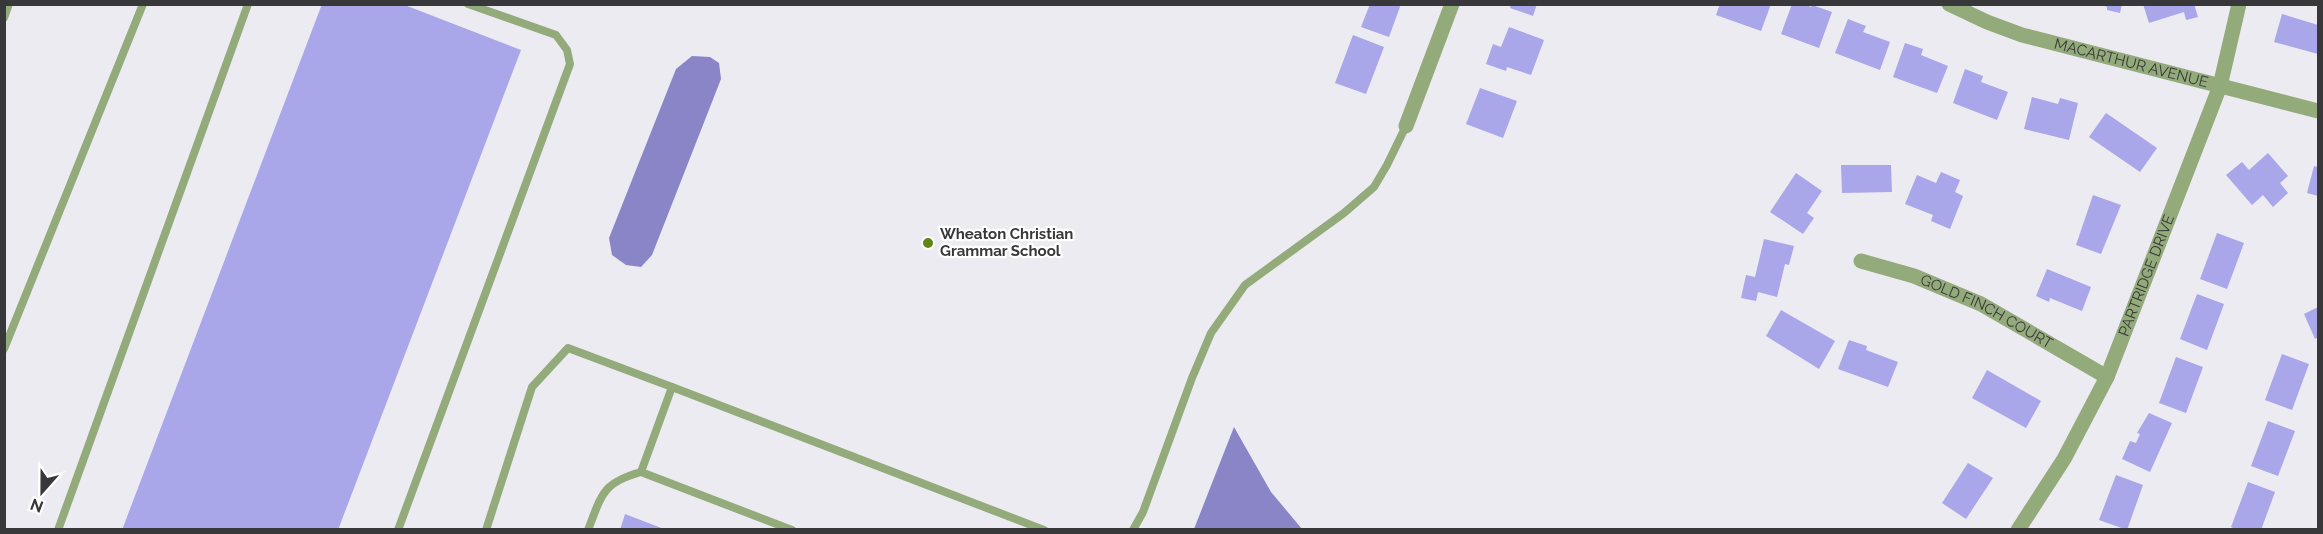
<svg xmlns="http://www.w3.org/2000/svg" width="2323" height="534" font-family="Raleway,sans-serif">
<rect width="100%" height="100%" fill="#ebebf1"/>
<!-- water -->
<g fill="#8985c7">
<path d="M692,56L710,57L719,63L721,79L652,255L641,267L626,265L612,255L609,238L676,69Z"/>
<path d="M1234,427L1271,492L1302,529H1194Z"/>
</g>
<!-- building -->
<g fill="#aaa6ea">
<path d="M322,4H402L521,50L338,530H204L200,528L199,530H122Z"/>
<path d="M1370,4H1401L1389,37L1361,27Z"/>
<path d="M1511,4H1537L1533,16L1510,8Z"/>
<path d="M1720,4H1771L1761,31L1716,15Z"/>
<path d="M1792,4H1804L1811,7L1812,5L1832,12L1819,48L1781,34Z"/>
<path d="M2101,4H2122L2120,13L2107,10V7Z"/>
<path d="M2143,4H2194L2198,17L2186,20L2184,12L2149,23Z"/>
<path d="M2282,14L2318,25V54L2274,42Z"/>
<path d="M1848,19L1866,26L1863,32L1890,42L1880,70L1835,53Z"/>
<path d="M1509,27L1544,40L1531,75L1507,67L1506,71L1486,64L1493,44L1501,47Z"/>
<path d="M1353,35L1384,47L1366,94L1335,83Z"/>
<path d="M1905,43L1923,49L1921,55L1948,66L1937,93L1893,77Z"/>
<path d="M1965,69L1983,76L1981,82L2008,92L1997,120L1953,103Z"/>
<path d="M1480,88L1517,101L1503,138L1466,124Z"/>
<path d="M2032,97L2058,104L2060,98L2078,103L2069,140L2024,129Z"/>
<path d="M2106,113L2157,148L2140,172L2089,137Z"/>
<path d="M2268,153L2288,176L2280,183L2288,193L2273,207L2263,195L2252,205L2226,175L2242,162L2249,170Z"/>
<path d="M1841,165H1891L1892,192L1842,193Z"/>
<path d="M2314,166L2318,167V196L2307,193Z"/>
<path d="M1941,172L1960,180L1955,192L1963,196L1950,229L1931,221L1933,215L1905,204L1917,175L1936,183Z"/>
<path d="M1796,173L1822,191L1807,213L1814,218L1803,234L1770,212Z"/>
<path d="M2093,195L2121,205L2101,254L2076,245Z"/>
<path d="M2217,233L2244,243L2227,289L2200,279Z"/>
<path d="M1764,239L1794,246L1789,265L1785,264L1777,297L1758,292L1756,301L1741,298L1746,275L1755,277Z"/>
<path d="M2047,269L2091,287L2082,311L2050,298L2049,302L2036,296Z"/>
<path d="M2197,294L2224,304L2207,350L2180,339Z"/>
<path d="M2318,307V337L2315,339L2304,314Z"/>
<path d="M1781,310L1835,341L1819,369L1766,336Z"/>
<path d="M1849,340L1867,346L1866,350L1898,362L1888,387L1838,369Z"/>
<path d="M2282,354L2309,364L2292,410L2265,400Z"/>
<path d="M2176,357L2203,367L2186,413L2159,403Z"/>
<path d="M1987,370L2041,401L2026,428L1972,398Z"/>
<path d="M2149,413L2172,423L2150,472L2122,459L2130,441L2136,443L2140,434L2137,433Z"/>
<path d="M2268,421L2295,431L2278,476L2251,466Z"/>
<path d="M1968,463L1993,478L1966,519L1942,503Z"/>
<path d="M2116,475L2143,485L2127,530L2099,520Z"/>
<path d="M2248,482L2275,492L2261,530H2237L2231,527Z"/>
<path d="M625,514L664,529V530H620Z"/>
</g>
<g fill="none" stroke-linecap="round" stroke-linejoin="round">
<!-- lane -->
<g stroke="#93aa7b" stroke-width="8">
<path d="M4,18L9,4"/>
<path d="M4,349L143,4"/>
<path d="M641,472L672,387L1044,530"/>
<path d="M58,530L248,4"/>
<path d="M398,530L570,64L567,50L556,35L468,4"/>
<path d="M486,530L532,387L568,348L672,387"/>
<path d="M588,530C602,494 602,483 641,472L792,530"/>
<path d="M1133,530L1143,512L1192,378L1211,333L1245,285L1344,213L1374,187L1387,165L1406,126"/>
</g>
<!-- street -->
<g stroke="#93aa7b" stroke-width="15">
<path id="s1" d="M1949,4L1987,22L2022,35L2318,111"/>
<path d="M1406,126L1452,4"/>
<path id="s2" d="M1861,261L1914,276L1981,304L2107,377"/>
<path id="s3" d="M2018,530L2064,459L2107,377L2220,86L2239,4"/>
</g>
</g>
<!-- markers -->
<circle fill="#5d8815" stroke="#fff" stroke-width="2" cx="928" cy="243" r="6"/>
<g text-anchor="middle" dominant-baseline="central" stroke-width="4.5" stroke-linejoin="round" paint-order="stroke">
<!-- street labels -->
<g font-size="15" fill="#38383b" stroke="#fff">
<text stroke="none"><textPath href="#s1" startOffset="192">MACARTHUR AVENUE</textPath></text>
<text stroke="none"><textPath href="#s3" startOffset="286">PARTRIDGE DRIVE</textPath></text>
<text stroke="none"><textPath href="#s2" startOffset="136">GOLD FINCH COURT</textPath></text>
</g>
<!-- poi labels -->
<g font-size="15" font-weight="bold" fill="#38383b" stroke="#fff" text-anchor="start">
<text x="940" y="234">Wheaton Christian<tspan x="940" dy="17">Grammar School</tspan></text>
</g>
</g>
<!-- border -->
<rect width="2323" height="534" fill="none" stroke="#38383b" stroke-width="12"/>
<!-- north arrow -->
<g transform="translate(42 492) rotate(201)" stroke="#ffffff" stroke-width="4.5" paint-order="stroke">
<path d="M0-4.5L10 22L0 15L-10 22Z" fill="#38383b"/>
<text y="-9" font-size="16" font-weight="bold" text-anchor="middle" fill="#38383b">N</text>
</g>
</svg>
